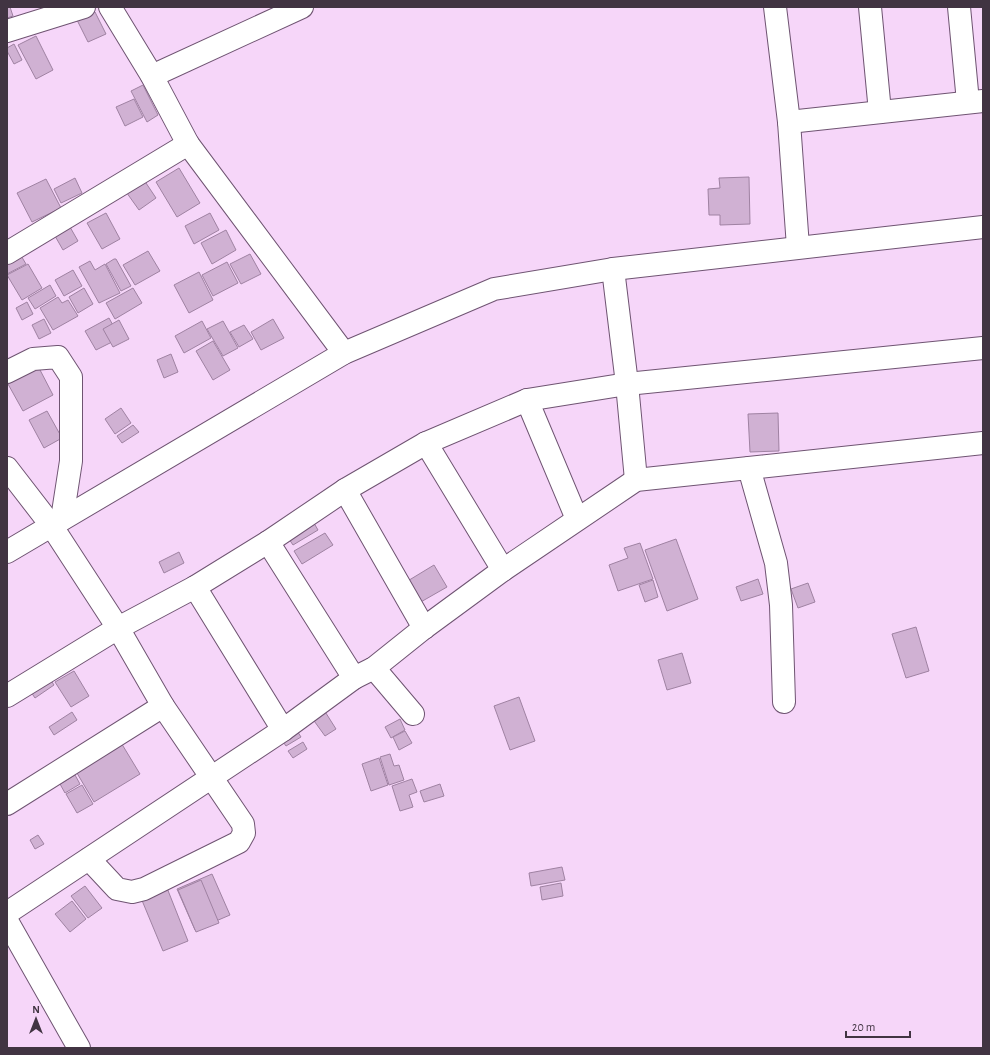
<svg xmlns="http://www.w3.org/2000/svg" width="990" height="1055" font-family="'Alegreya Sans',sans-serif">
<rect width="100%" height="100%" fill="#f6d6f9"/>
<!-- building -->
<g fill="#d0b1d3" stroke="#9f82a2">
<path d="M7,7H10L13,16L7,18Z"/>
<path d="M95,12L106,34L88,42L77,20Z"/>
<path d="M36,36L53,70L36,79L18,45Z"/>
<path d="M14,44L22,60L14,64L7,51V48Z"/>
<path d="M143,85L158,115L147,122L131,91Z"/>
<path d="M134,99L143,117L125,126L116,107Z"/>
<path d="M179,168L200,203L177,217L156,182Z"/>
<path d="M142,177L156,198L139,210L124,189Z"/>
<path d="M749,177L750,224L720,225V215H709L708,189L720,188L719,178Z"/>
<path d="M75,178L82,193L61,203L54,189Z"/>
<path d="M46,179L61,208L32,222L17,193Z"/>
<path d="M106,213L120,239L102,249L87,223Z"/>
<path d="M210,213L219,230L194,244L185,226Z"/>
<path d="M70,227L78,241L63,250L55,236Z"/>
<path d="M226,230L236,250L212,264L201,243Z"/>
<path d="M148,251L160,271L135,285L123,265Z"/>
<path d="M20,254L26,264L7,274V262Z"/>
<path d="M250,254L261,274L241,284L230,264Z"/>
<path d="M114,259H116L131,286L121,291L106,264Z"/>
<path d="M90,261L95,270L105,264L120,293L99,303L79,267Z"/>
<path d="M227,262L238,283L213,296L202,275Z"/>
<path d="M28,264L42,288L22,300L7,275Z"/>
<path d="M73,270L82,286L64,296L55,280Z"/>
<path d="M199,272L213,300L189,313L174,285Z"/>
<path d="M50,285L56,296L35,309L28,298Z"/>
<path d="M84,288L93,304L78,313L69,297Z"/>
<path d="M133,288L142,303L115,319L106,303Z"/>
<path d="M58,297L62,303L68,300L78,316L53,330L40,308Z"/>
<path d="M27,302L33,314L22,320L16,308Z"/>
<path d="M109,318L120,338L96,350L85,331Z"/>
<path d="M44,319L51,333L39,339L32,325Z"/>
<path d="M273,319L284,338L261,350L251,332Z"/>
<path d="M119,320L129,339L113,347L103,329Z"/>
<path d="M202,321L211,338L184,353L175,336Z"/>
<path d="M223,321L238,348L223,356L207,329Z"/>
<path d="M244,325L253,339L239,347L230,332Z"/>
<path d="M213,341L230,370L213,380L196,351Z"/>
<path d="M171,354L178,372L164,378L157,360Z"/>
<path d="M39,368L53,395L23,411L8,384Z"/>
<path d="M121,408L131,423L115,434L105,419Z"/>
<path d="M47,411L62,438L44,448L29,420Z"/>
<path d="M778,413L779,451L750,452L748,414Z"/>
<path d="M133,425L139,432L122,443L117,436Z"/>
<path d="M311,518L318,530L293,545L285,533Z"/>
<path d="M325,533L333,545L302,564L294,551Z"/>
<path d="M676,539L698,599L667,611L645,550Z"/>
<path d="M640,543L653,579L618,591L609,565L628,558L624,548Z"/>
<path d="M179,552L184,563L164,573L159,562Z"/>
<path d="M434,565L447,587L419,603L406,582Z"/>
<path d="M758,579L763,594L741,601L736,587Z"/>
<path d="M653,580L658,597L645,602L639,585Z"/>
<path d="M808,583L815,602L798,608L791,589Z"/>
<path d="M916,627L929,671L906,678L892,634Z"/>
<path d="M682,653L691,683L667,690L658,660Z"/>
<path d="M74,671L89,696L71,707L55,682Z"/>
<path d="M48,676L54,685L35,698L29,689Z"/>
<path d="M519,697L535,741L510,750L494,706Z"/>
<path d="M324,710L336,729L325,736L312,718Z"/>
<path d="M72,712L77,720L54,735L49,727Z"/>
<path d="M400,719L405,730L391,738L385,727Z"/>
<path d="M294,726L301,737L286,746L279,736Z"/>
<path d="M405,731L412,743L399,750L393,737Z"/>
<path d="M120,741L140,774L94,802L74,768Z"/>
<path d="M303,742L307,749L293,758L288,751Z"/>
<path d="M390,754L394,766L399,765L404,780L389,785L380,757Z"/>
<path d="M379,758L388,785L371,791L362,764Z"/>
<path d="M75,775L80,784L65,793L60,784Z"/>
<path d="M412,779L417,792L409,795L413,807L400,811L392,786Z"/>
<path d="M440,784L444,796L424,802L420,791Z"/>
<path d="M82,785L93,804L77,813L66,794Z"/>
<path d="M38,835L44,844L35,849L30,840Z"/>
<path d="M562,867L565,880L531,886L529,873Z"/>
<path d="M212,874L230,915L195,930L177,889Z"/>
<path d="M201,880L219,923L196,932L178,890Z"/>
<path d="M561,883L563,896L542,900L540,887Z"/>
<path d="M85,886L102,908L88,918L71,896Z"/>
<path d="M167,888L188,941L163,951L141,898Z"/>
<path d="M72,901L86,919L70,932L55,914Z"/>
</g>
<g fill="none" stroke-linecap="round" stroke-linejoin="round">
<defs>
<g id="minor">
<path d="M110,7L152,76L188,144L344,353"/>
<path d="M775,7L789,122L798,247"/>
<path d="M870,7L880,112"/>
<path d="M959,7L968,102"/>
<path d="M7,31L84,7"/>
<path d="M152,76L302,7"/>
<path d="M789,122L983,101"/>
<path d="M7,253L188,144"/>
<path d="M613,269L627,384L636,480"/>
<path d="M7,372L33,359L58,357L71,377V461L62,519"/>
<path d="M527,400L577,519"/>
<path d="M426,443L503,570"/>
<path d="M7,468L51,525L118,628L163,706L243,824L244,833L239,842L144,889L132,892L117,889L89,859"/>
<path d="M749,468L776,563L781,605L784,702"/>
<path d="M345,490L424,628"/>
<path d="M268,542L354,678"/>
<path d="M7,552L344,353L494,289L613,269L983,227"/>
<path d="M195,587L283,730"/>
<path d="M374,668L413,714"/>
<path d="M7,696L118,628L195,587L268,542L345,490L426,443L527,400L627,384L983,348"/>
<path d="M7,804L163,706"/>
<path d="M7,913L283,730L354,678L374,668L424,628L503,570L636,480L983,443"/>
<path d="M7,921L79,1048"/>
</g>
</defs>
<!-- minor casing -->
<use href="#minor" stroke="#6f5472" stroke-width="24"/>
<!-- minor -->
<use href="#minor" stroke="#fff" stroke-width="22"/>
</g>
<!-- border -->
<rect width="990" height="1055" fill="none" stroke="#413442" stroke-width="16"/>
<!-- north arrow -->
<g transform="translate(36 1019)" stroke="#f6d6f9" stroke-width="3" paint-order="stroke">
<path d="M0-3L7 15L0 10L-7 15Z" fill="#413442"/>
<text y="-6" font-size="11" font-weight="bold" text-anchor="middle" fill="#413442">N</text>
</g>
<!-- scale -->
<path d="M846 1031v6h64v-6" fill="none" stroke="#413442" stroke-width="2"/>
<text x="852" y="1031" font-size="12" fill="#413442" stroke="#f6d6f9" stroke-width="3" paint-order="stroke">20 m</text>
</svg>
